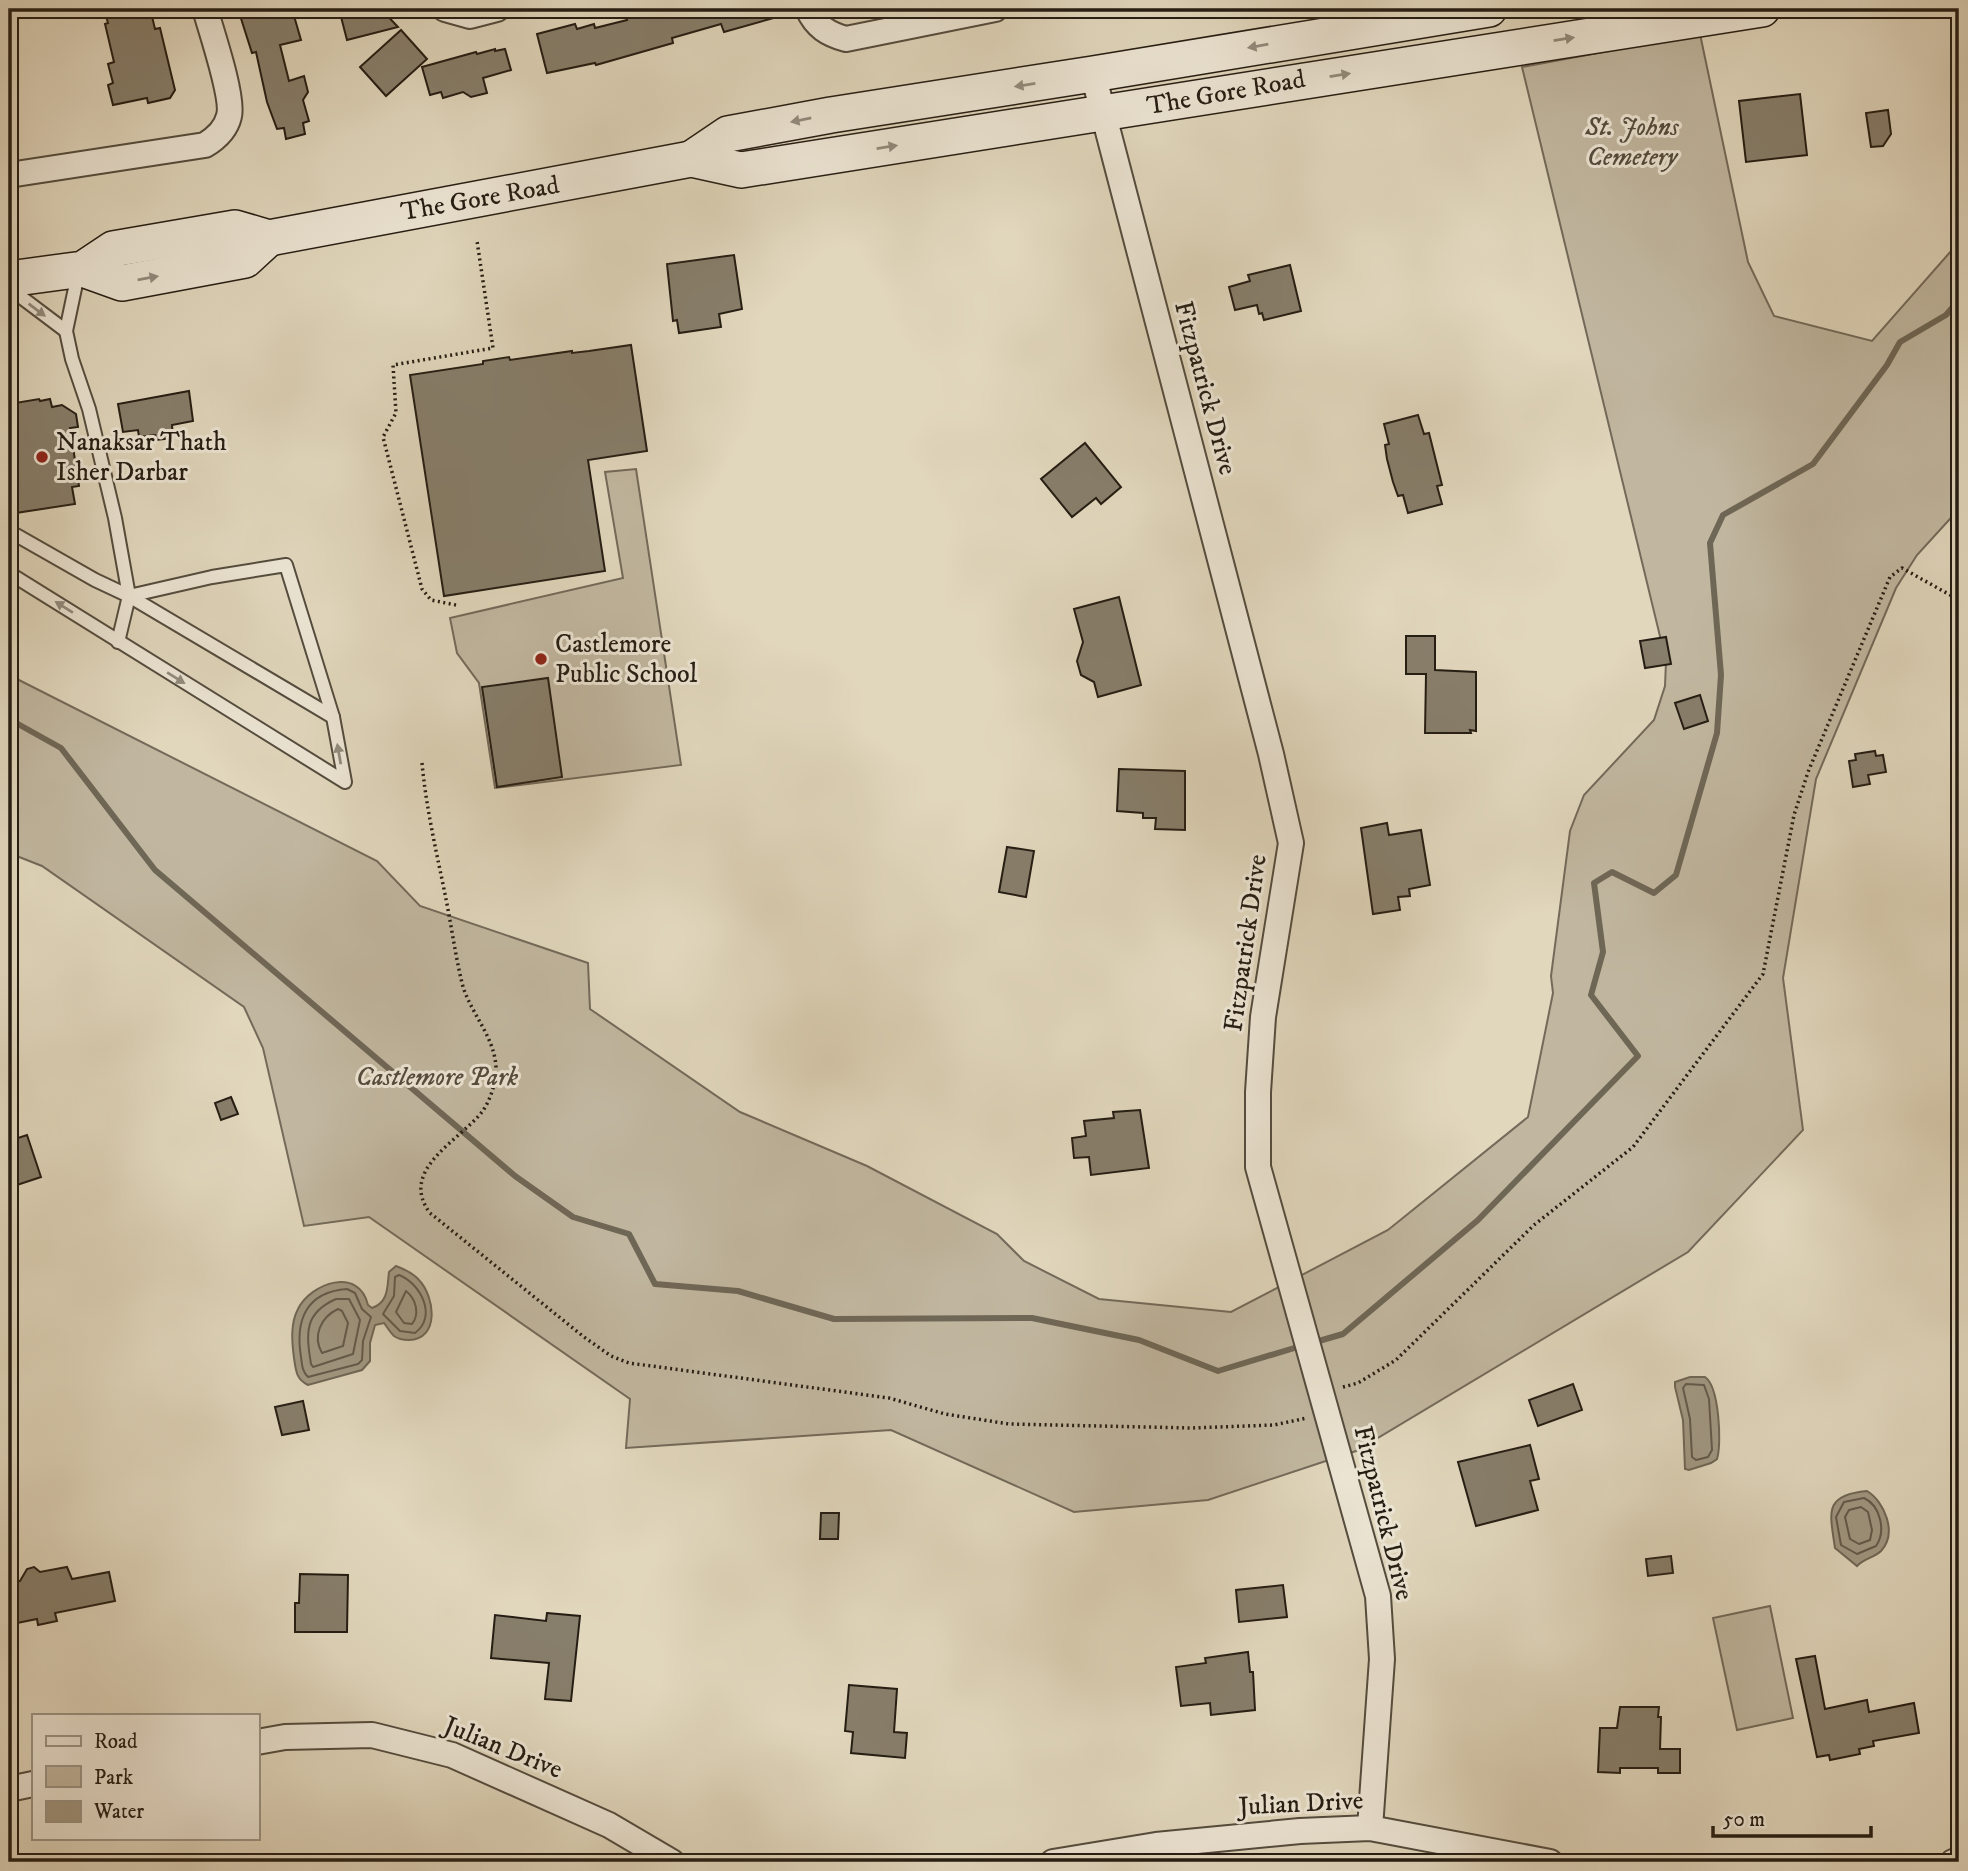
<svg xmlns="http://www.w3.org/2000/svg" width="1968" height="1871" font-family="'IM FELL DW Pica',serif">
<rect width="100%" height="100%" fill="#e1d7bd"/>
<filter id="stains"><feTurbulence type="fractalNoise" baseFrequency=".00286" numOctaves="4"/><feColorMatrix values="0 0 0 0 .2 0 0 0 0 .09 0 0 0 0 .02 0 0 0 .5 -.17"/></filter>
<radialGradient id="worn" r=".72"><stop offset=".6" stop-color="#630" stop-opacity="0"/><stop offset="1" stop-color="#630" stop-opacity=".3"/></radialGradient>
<!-- green -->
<g fill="#c1b7a0" stroke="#736a5a" stroke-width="2">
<path d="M1700,34L1748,262L1774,316L1872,341L1959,242V509L1917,555L1896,588L1816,779L1783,978L1803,1130L1688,1252L1356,1451L1208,1500L1074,1512L891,1430L626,1448L630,1399L369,1217L304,1226L263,1048L244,1007L42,866L9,853V675L377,861L420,906L588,963L590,1009L740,1112L867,1166L997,1234L1024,1261L1099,1299L1231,1312L1388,1230L1528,1117L1553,993L1551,976L1570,831L1584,795L1654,720L1665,686L1666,661L1522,67Z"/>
<path d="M636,469L681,765L495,788L479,683L457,653L450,618L623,578L605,472Z"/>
<path d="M1770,1606L1793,1718L1737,1730L1713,1618Z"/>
</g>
<!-- water -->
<g fill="#a19883" stroke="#6f6756" stroke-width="2">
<path d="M396,1266C404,1269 413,1273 419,1280C435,1297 440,1339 409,1340C404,1340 398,1339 394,1336C390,1332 387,1327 384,1323L375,1325L370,1343V1361L362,1370L308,1385C296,1379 296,1371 294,1358C292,1343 290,1324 298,1309C311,1283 359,1266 368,1305L372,1308C389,1302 387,1287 389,1272Z"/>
<path d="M1690,1377H1705C1719,1386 1722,1443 1717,1459L1711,1463L1689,1470L1685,1469L1683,1420L1675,1387V1382Z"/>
<path d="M1867,1491C1884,1501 1898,1533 1881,1551C1874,1558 1864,1558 1857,1566L1835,1548C1830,1513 1823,1495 1867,1491Z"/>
</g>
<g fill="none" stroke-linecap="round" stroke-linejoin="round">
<!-- shore -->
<g stroke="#635a4b" stroke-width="2">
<path d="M399,1275C420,1283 438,1316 415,1333L400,1331L383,1314L394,1296L395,1277Z"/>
<path d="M347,1289L355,1293L362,1309L371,1317L363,1341L362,1360L358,1364L308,1377C302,1371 302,1365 301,1357C295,1320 306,1292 347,1289Z"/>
<path d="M406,1291C416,1299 420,1314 412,1324L404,1323L396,1312Z"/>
<path d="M336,1299H349L360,1320L353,1354L313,1367L311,1364C306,1333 304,1313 336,1299Z"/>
<path d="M338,1309L342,1311L348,1323L343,1346L322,1353C312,1336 321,1317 338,1309Z"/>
<path d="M1686,1384L1704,1385L1709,1399L1712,1450L1708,1457L1696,1460L1692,1457L1690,1419L1683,1388Z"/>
<path d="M1864,1498C1881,1506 1886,1532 1876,1546L1857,1554L1841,1545L1836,1517L1844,1502Z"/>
<path d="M1861,1507L1868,1512L1872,1530L1870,1540L1859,1544L1850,1539L1845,1517L1849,1510Z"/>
</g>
<!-- stream -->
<g stroke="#6f6756" stroke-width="6">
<path d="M9,719L61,748L155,870L515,1176L573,1217L629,1234L655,1284L738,1291L834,1319L1032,1318L1139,1340L1218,1371L1301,1346"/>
<path d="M1312,1343L1343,1334L1478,1220L1638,1056L1591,995L1603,952L1594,883L1612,872L1654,893L1676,875L1717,733L1721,675L1710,543L1723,515L1813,464L1887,365L1900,342L1946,315L1959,300"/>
</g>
</g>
<!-- building -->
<g fill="#877e6b" stroke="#251d13" stroke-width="2">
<path d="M104,9H147L148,13L151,12L155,29L160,28L175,90L170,98L148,103L147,98L113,105L108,85L113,83L108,64L114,62L105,24L108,23Z"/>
<path d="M238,9H292L301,40L280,45L289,81L304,76L308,92L303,100L309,121L303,123L305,134L286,139L284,128L277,129L267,102L256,52L252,53Z"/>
<path d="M339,9H381L398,27L347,40Z"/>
<path d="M636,9H787L788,14L724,32L721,24L672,38L673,43L596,65L595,63L547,73L537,34L575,24L577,29L594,24L595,28L627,20L625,16L637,12Z"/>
<path d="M401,30L427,59L386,96L360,67Z"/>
<path d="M495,49V51L505,49L511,70L483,78L487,93L471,97L463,92L443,98L441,92L430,95L422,67L476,52L477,54Z"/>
<path d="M1800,94L1807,155L1746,162L1739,101Z"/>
<path d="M1888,110L1891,134L1883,146L1871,147L1866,113Z"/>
<path d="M734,255L742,309L719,314L721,327L679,333L677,320L673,321L667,264Z"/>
<path d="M1290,265L1301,311L1264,320L1262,313L1259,314L1257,305L1235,310L1229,287L1250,281L1248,275Z"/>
<path d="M631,345L647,451L588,460L605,571L444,596L410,375L483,364V361L509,357L510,360L572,351V353L589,351Z"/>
<path d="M189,391L193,421L172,425L173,438L156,440L155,435L139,437L138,430L123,432L118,404Z"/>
<path d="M39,399L40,401L50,399L52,407L62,405L76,414L78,427L70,428L79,486L72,487L75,504L9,514V404Z"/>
<path d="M1418,415L1424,434L1429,433L1442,485L1437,486L1442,504L1408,513L1403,495L1398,496L1393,482L1387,459L1385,445L1389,444L1384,424Z"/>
<path d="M1085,443L1121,487L1101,504L1096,498L1072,517L1041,479Z"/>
<path d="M1119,597L1141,685L1098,697L1094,682L1081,675L1077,661L1083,642L1074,609Z"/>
<path d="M1406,636H1435V670L1476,672V731L1470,730L1471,733H1425L1426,674H1406Z"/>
<path d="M1666,637L1671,664L1645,668L1640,641Z"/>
<path d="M548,678L562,777L497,787L482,687Z"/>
<path d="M1700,695L1708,721L1684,729L1675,703Z"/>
<path d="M1875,751L1876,756L1883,755L1886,772L1868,775L1870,784L1853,787L1849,761L1856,760L1855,754Z"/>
<path d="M1119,769L1185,771V830L1155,829L1156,818H1143V813L1117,811Z"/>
<path d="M1387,823L1389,835L1421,830L1430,885L1409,889L1410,896L1398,897L1400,910L1373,914L1361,828Z"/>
<path d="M1007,847L1034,851L1026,897L999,892Z"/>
<path d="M231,1097L238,1114L221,1120L215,1103Z"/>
<path d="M1140,1110L1149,1168L1091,1175L1089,1157L1074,1158L1072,1138L1086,1136L1084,1121L1114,1118L1113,1112Z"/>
<path d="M27,1135L41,1177L17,1185L15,1178L9,1181V1141Z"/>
<path d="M1573,1384L1582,1410L1538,1426L1529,1400Z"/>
<path d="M303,1401L309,1430L282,1435L275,1407Z"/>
<path d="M1530,1445L1539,1479L1530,1481L1538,1510L1476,1526L1458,1462Z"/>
<path d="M821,1513H839L838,1539H820Z"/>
<path d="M1671,1556L1673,1573L1648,1576L1646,1559Z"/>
<path d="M34,1567L40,1572L67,1567L72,1579L109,1572L115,1601L55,1613L57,1621L38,1625L37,1619L17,1623L15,1612L9,1613V1595L12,1594L10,1582L20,1581L27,1569Z"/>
<path d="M300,1574L348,1575L347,1632H295V1603H299Z"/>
<path d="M1283,1585L1287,1617L1239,1622L1236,1590Z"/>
<path d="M547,1613L580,1616L571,1701L545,1699L549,1663L491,1658L495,1615L546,1621Z"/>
<path d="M1248,1652L1250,1672H1253L1255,1710L1211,1715L1210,1703L1181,1706L1176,1667L1206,1663L1205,1658Z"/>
<path d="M1815,1656L1825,1709L1867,1700L1869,1712L1914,1703L1919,1733L1873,1741L1874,1746L1859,1749L1860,1754L1830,1760L1829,1755L1817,1757L1796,1659Z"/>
<path d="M849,1685L897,1689L894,1732L907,1733L905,1758L851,1753L853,1732L845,1731Z"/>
<path d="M1620,1707H1659L1658,1717H1661L1660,1749H1680V1773H1658V1768H1620V1773L1598,1772L1600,1728H1617Z"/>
</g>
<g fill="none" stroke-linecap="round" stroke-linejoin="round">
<defs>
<g id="service">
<path d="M9,288L66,331"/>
<path d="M9,547L16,535L95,580L129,596L333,717"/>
<path d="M9,573L345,782L333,717L286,565L212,577L129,596L115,518L89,409L72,359L66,331L78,274"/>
<path d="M118,642L129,596"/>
</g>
<g id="minor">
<path d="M445,9L470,16L497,9"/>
<path d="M808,9C816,27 828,34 846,39L995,9"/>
<path d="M1093,74L1271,754L1291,843L1263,1017L1258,1092V1167L1378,1596L1382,1659L1370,1828"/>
<path d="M9,175L205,145C215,139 226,129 229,116C234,98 211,30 205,9"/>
<path d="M257,1742L285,1737L372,1735L452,1755L609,1825L672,1862"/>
<path d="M9,1789L33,1784"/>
<path d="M1053,1862L1156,1845L1300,1831L1370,1828L1550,1862"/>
<path d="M1953,1862L1959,1860"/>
</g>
<g id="secondary">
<path d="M691,159L728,134L831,115L1093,74L1489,9"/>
<path d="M83,269L122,283L245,260L269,238"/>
<path d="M9,279L83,269L113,249L235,228L269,238L691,159L741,170L1762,9"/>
</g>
</defs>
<!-- service casing -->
<use href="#service" stroke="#544c3e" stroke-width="16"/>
<!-- minor casing -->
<use href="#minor" stroke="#544c3e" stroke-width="28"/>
<!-- secondary casing -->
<use href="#secondary" stroke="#251d13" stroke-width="38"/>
<!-- path -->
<g stroke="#251d13" stroke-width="3.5" stroke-dasharray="2 3.5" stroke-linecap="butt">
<path d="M456,605L431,600L422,589L383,437L396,413L393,365L493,348L477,241"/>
<path d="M422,763C426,807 436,850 445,894C451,923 455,954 462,983C470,1014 497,1038 496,1072C495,1085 490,1101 482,1112C459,1141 398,1170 430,1213L584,1337L611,1356L629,1363L889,1398L945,1414L1009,1424L1191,1428L1274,1425L1307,1418"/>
<path d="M1343,1387L1358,1383L1396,1360L1534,1225L1633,1147L1763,974L1794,815L1808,772L1890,577L1902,568L1959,600"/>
<path d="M9,1815L11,1823L9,1827"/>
</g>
<!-- service -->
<use href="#service" stroke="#ece5d4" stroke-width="12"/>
<!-- minor -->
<use href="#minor" stroke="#ece5d4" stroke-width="24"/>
<!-- secondary -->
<use href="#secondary" stroke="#ece5d4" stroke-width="35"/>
</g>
<!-- one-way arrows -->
<defs><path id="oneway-solid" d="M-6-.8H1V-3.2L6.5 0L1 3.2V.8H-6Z" transform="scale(1.75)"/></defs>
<g fill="#928b7d">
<use href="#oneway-solid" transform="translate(1564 39) rotate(-9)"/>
<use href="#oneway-solid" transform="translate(1258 46) rotate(170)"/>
<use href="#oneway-solid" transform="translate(1340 75) rotate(-9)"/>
<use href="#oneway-solid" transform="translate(1025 85) rotate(171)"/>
<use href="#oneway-solid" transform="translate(801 120) rotate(169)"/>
<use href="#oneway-solid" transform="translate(887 147) rotate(-9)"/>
<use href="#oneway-solid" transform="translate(148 278) rotate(-10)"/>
<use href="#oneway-solid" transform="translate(37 310) rotate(37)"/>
<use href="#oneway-solid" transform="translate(64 607) rotate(-148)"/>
<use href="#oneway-solid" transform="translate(176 678) rotate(32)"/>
<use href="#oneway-solid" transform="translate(339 754) rotate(-100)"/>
</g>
<!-- markers -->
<g fill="#8f2418" stroke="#ece5d4" stroke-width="2.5">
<circle cx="42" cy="457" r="7"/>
<circle cx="541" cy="659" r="7"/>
</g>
<g text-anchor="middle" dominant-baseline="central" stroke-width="6" stroke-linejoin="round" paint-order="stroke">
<!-- street labels -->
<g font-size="26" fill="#251d13" stroke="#ece5d4">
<text transform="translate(1226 93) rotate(-10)">The Gore Road</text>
<text transform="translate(480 199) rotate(-10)">The Gore Road</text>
<text transform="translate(1205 388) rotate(75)">Fitzpatrick Drive</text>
<text transform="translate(1246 943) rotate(-82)">Fitzpatrick Drive</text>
<text transform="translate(1383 1513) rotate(76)">Fitzpatrick Drive</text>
<text transform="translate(503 1748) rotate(22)">Julian Drive</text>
<text transform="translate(1301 1804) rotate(-3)">Julian Drive</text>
</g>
<!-- park labels -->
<g font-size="26" font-style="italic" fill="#544b3d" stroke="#ece5d4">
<text x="1632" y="127">St. Johns<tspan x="1632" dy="30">Cemetery</tspan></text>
<text x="437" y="1077">Castlemore Park</text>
</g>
<!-- poi labels -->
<g font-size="26" fill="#251d13" stroke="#ece5d4" text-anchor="start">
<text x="56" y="442">Nanaksar Thath<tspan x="56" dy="30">Isher Darbar</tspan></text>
<text x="555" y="644">Castlemore<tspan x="555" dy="30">Public School</tspan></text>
</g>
</g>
<!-- margin -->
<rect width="1968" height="1871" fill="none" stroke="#e1d7bd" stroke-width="35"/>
<rect x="10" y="10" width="1947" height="1850" fill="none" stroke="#251d13" stroke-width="3.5"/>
<rect x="18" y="18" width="1933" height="1836" fill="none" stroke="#251d13" stroke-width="2"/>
<!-- legend -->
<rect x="32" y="1714" width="228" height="126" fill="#ece5d4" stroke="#9c9587" stroke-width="2"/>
<rect x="46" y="1736" width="35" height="10" fill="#ece5d4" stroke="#9c9587" stroke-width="2"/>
<text x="94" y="1748" font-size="21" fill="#251d13">Road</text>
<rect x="46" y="1766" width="35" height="21" fill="#c1b7a0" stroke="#9c9587" stroke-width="2"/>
<text x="94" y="1784" font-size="21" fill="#251d13">Park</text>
<rect x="46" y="1801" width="35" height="21" fill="#a19883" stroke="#9c9587" stroke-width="2"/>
<text x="94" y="1818" font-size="21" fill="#251d13">Water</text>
<!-- scale -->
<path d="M1713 1826v10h158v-10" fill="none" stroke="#251d13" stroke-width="3.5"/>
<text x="1723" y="1826" font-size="21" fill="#251d13" stroke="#ece5d4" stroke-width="5" paint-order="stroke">50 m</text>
<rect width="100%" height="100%" filter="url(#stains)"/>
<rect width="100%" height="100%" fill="url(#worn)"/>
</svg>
